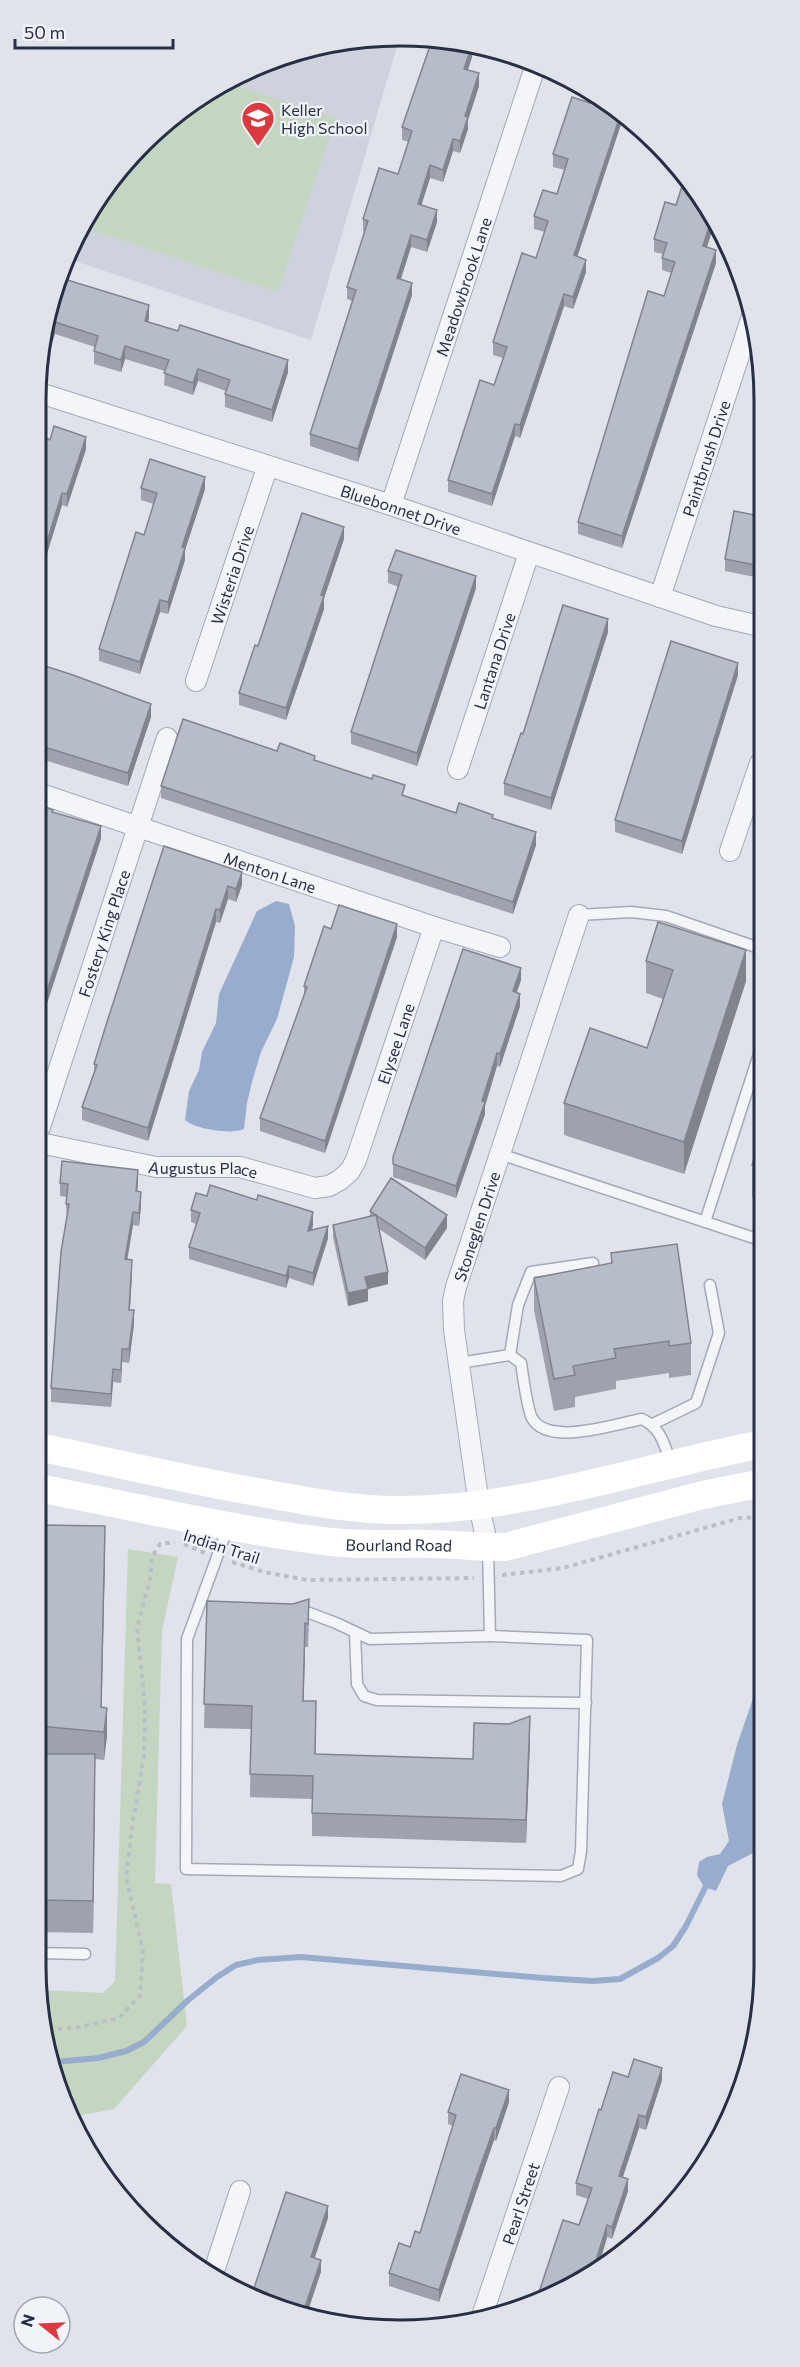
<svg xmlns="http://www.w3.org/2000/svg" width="800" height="2367" font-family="Commissioner,sans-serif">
<rect width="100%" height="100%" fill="#e0e3eb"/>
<!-- built -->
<path fill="#ced2dd" d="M329,43H398L311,340L72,260L98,197L198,97Z"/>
<!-- green -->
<g fill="#c4d6c1">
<path d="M231,84L336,118L278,292L85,228L98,197L198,97Z"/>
<path d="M128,1549L178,1557L162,1631L155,1883L171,1884L187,2026L114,2109L71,2117L64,2106L40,1990L103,1993L115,1981Z"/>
</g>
<!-- water -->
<g fill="#98adce">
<path d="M276,901L289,904L295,926L294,957L277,1019L261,1052L252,1082L247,1103L244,1129C233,1135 194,1129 185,1120L189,1091L199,1070L202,1052L216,1023L219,994L257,911Z"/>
<path d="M758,1684L757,1851L728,1866L716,1891L704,1887L697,1875L699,1862L707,1857L720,1854L729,1841L722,1804L737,1745Z"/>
</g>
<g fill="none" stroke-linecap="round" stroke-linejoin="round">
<!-- stream -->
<path stroke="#98adce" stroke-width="6" d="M55,2062L98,2058L126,2051L144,2042L187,2001L217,1977L236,1965L258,1960L301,1957L543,1978L593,1981L620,1979L658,1958L673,1946L686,1926L709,1880"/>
<defs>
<g id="service">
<path d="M579,915L631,912L666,916L759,948"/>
<path d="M500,1154L757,1239"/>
<path d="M705,1222L759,1054"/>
<path d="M510,1355L518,1305L531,1272L593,1263"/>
<path d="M459,1363L510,1355L521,1363C523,1375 527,1409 532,1418C548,1447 615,1424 642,1419C661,1428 664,1444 671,1463"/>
<path d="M653,1424L696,1403L719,1333L710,1285"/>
<path d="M228,1527L187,1639L186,1869L561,1876L578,1869L581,1851L587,1640L490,1636L488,1548"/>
<path d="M296,1611H304L336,1623L370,1639L490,1636"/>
<path d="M355,1632L357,1684L364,1696L377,1700L586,1703"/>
<path d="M36,1953L85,1954"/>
</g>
<g id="minor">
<path id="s1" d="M43,394L391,505L716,616L760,626"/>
<path id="s2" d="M391,505L535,67"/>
<path id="s3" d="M660,597L751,319"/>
<path id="s4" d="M196,681L267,468"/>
<path id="s5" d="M458,769L529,553"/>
<path id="s6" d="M41,794L434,927L500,947"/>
<path d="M730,851L760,763"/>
<path id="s7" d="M40,1127L167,738"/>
<path id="s8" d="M40,1143L156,1167H240L315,1188L329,1186L340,1180L350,1171L356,1160L434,927"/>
<path id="s9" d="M488,1548L479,1505L454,1330L453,1301L456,1287L579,915"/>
<path d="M213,2274L240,2191"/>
<path id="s10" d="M481,2319L559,2087"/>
</g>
</defs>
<!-- service casing -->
<use href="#service" stroke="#a5a9b6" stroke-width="13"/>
<!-- minor casing -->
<use href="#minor" stroke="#a5a9b6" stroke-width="22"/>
<!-- path -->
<g stroke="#bbbec6" stroke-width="4" stroke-dasharray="4.5 4.5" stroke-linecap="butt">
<path d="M184,1544L205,1553"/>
<path d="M232,1562L264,1572L307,1580L474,1578"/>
<path d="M502,1575L563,1568L740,1518L758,1517"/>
<path d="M49,2030L80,2027L119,2018L140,1996L143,1951L126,1877L132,1827L144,1756L145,1707L137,1628L150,1579L152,1557L160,1544L175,1542"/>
</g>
<!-- service -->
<use href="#service" stroke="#f4f5f9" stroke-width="10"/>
<!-- minor -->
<use href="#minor" stroke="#f4f5f9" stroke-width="20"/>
<!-- secondary -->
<g stroke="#fff" stroke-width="28">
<path d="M38,1447C111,1462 184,1479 257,1492C305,1501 352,1510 401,1510C523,1510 639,1468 758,1445"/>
<path id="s11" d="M38,1488C136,1507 232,1530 331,1542C364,1546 398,1543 432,1544C456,1544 480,1548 505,1547L703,1495L758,1484"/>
</g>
</g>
<!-- wall -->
<g fill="#9da2ad">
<path d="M472,45V57L468,70L479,86L468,120V129L460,153L453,151L443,182L430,178L421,205L437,222L427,252L411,247L401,279L412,295L358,462L310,446V434L352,301L347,299V287L365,232L363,231V219L398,174L409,142L402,140V127Z"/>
<path d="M623,118L577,256L586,272L573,309L564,306L520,438L515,436L492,506L448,492V480L494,385L503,358L493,355V342L536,258L545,232L534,229V216L557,194L565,170L553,167V154Z"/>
<path d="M715,221L707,247L716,263L622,548L578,534V522L664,296L671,273L662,270V258L663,254L654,252V239Z"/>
<path d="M64,279L149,318L148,322L288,372L272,422L225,407V394L226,391L198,381L193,395L164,385L165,371L125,359L121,372L94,364V351L95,347L55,334L50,349L43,346V329Z"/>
<path d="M761,435V466L755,464V452Z"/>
<path d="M43,437L86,449L67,507L62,505L42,570Z"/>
<path d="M141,488L205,489L185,550V560L168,614L160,612L140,674L99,661V649L144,535L154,504L141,500Z"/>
<path d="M760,516V578L725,571V559Z"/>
<path d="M344,539L324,598V609L286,720L239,705V693L258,646Z"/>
<path d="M388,571L476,588L417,766L351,744V732L399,587L388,583Z"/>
<path d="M608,632L551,810L504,795V783L523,734Z"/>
<path d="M42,665L151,717L128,786L41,759Z"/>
<path d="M738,675L682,854L615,832V820Z"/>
<path d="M277,751L315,760L405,796L456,813L493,818L536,845L513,914L161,798V786Z"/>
<path d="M164,846L242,885L236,902L228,899L220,923L216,922L148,1141L82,1120V1107L94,1072V1064Z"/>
<path d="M331,929L397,937L325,1153L260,1131V1118L304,996V986Z"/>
<path d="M646,961L746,981L684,1174L564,1135V1103L647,1048L663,999L646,993Z"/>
<path d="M521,980L517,992L520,1006L500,1067L497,1066L485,1106V1114L456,1198L393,1177V1157Z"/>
<path d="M759,1143V1199L752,1197V1165Z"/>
<path d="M60,1183H138L137,1191L141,1206L139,1226L133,1225L127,1260L132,1273L130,1310L134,1324L129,1363L122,1362L121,1383L113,1382L111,1407L51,1402V1388L67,1218L66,1204L67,1197L60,1196Z"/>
<path d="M191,1210L313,1225L312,1230L328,1238L313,1286L289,1278L286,1288L189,1259V1247L196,1224L191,1222Z"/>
<path d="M370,1211L447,1228L425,1260L379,1229L388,1284L368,1289V1301L348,1306L333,1237V1225L370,1217Z"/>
<path d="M611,1253L691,1343V1375L669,1378V1373L616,1381V1389L575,1397V1407L554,1411L534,1310V1278L611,1263Z"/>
<path d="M105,1555L101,1708L107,1736L104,1760L95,1759L93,1933L36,1932L38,1726L40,1708L39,1680Z"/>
<path d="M207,1601L309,1622L308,1647H305L303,1701L316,1725L315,1754L473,1759L530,1740L526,1843L312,1836V1799L250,1797L251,1729L204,1728Z"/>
<path d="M628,2077L662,2080L646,2130L639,2128L623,2177L628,2191L612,2239L579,2225L588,2199L576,2195V2183L601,2110Z"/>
<path d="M509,2102L496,2141L494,2140L475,2193L439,2302L389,2286V2273L420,2233L453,2126L448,2124V2112Z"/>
</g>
<!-- shaded-wall -->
<g fill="#80848d">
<path d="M467,43L473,44L472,57L464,81V69Z"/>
<path d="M479,73V86L468,120V129L460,153V141L465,116Z"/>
<path d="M620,116L623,118L574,267V255Z"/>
<path d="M453,139V151L443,182V170Z"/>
<path d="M430,165V178L418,216V204Z"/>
<path d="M437,210V222L427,252V240Z"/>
<path d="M712,217L715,221L703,259V246Z"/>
<path d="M411,235V247L397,290V278Z"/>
<path d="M716,250V263L622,548V536Z"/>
<path d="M586,260V272L573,309V297Z"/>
<path d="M412,283V295L358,462V449Z"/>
<path d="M564,294V306L520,438V425Z"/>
<path d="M149,305V318L145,333V321Z"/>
<path d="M55,322V334L50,349V336Z"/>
<path d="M125,346V359L121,372V360Z"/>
<path d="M288,360V372L272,422V410Z"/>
<path d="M198,369V381L193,395V383Z"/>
<path d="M515,424V436L492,506V494Z"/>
<path d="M86,437V449L67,507V494Z"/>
<path d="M205,477V489L185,550V560L168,614V602L182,547Z"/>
<path d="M62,493V505L42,570V558Z"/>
<path d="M344,527V539L324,598V609L286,720V708Z"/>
<path d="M476,576V588L417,766V753Z"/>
<path d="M160,600V612L140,674V662Z"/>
<path d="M608,619V632L551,810V798Z"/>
<path d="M738,663V675L682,854V841Z"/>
<path d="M151,704V717L128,786V773Z"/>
<path d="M101,826V839L40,1025V1012Z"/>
<path d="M536,832V845L513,914V902Z"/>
<path d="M242,872V885L236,902V889Z"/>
<path d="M228,886V899L220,923V910Z"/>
<path d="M216,909V922L148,1141V1128Z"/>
<path d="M397,924V937L325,1153V1141Z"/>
<path d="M746,950V981L684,1174V1142Z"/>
<path d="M521,968V980L513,1003V991Z"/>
<path d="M520,994V1006L500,1067V1054Z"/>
<path d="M497,1053V1066L485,1106V1114L456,1198V1186Z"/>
<path d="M138,1170V1183L136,1205V1191Z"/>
<path d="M141,1192V1206L139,1226V1213Z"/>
<path d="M133,1212V1225L125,1273V1259Z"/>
<path d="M313,1212V1225L308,1243V1231Z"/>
<path d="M447,1215V1228L425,1260V1248Z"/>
<path d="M328,1226V1238L313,1286V1273Z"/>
<path d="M132,1260V1273L129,1323V1310Z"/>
<path d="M289,1266V1278L286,1288V1276Z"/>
<path d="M388,1272V1284L368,1289V1301L348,1306V1293L365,1277Z"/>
<path d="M134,1310V1324L129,1363V1349Z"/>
<path d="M122,1349V1362L121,1383V1370Z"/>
<path d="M113,1369V1382L111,1407V1394Z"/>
<path d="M105,1526V1555L101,1736V1707Z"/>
<path d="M305,1623V1647L303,1724V1701Z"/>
<path d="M316,1701V1725L315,1777V1754Z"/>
<path d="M107,1708V1736L104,1760V1732Z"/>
<path d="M530,1716V1740L526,1843V1820Z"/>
<path d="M95,1754V1786L93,1933V1901Z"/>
<path d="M662,2068V2080L646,2130V2117Z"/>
<path d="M509,2090V2102L496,2141V2128Z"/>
<path d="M639,2115V2128L619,2188V2176Z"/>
<path d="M494,2128V2140L439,2302V2290Z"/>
<path d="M628,2179V2191L612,2239V2227Z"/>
<path d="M328,2206V2218L311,2269V2257Z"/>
<path d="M607,2225V2238L598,2268L593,2270Z"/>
<path d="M321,2260V2272L307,2314L303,2313Z"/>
</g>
<!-- building -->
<g fill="#b7bcc9" stroke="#80848d" stroke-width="1.5">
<path d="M431,43H467L472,45L464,69L479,73L465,116L468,117L460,141L453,139L443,170L430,165L418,204L437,210L427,240L411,235L397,278L412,283L358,449L310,434L356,290L347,287L368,221L363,219L379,168L398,174L412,131L402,127Z"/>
<path d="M593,94L620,116L574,255L586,260L573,297L564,294L520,425L515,424L492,494L448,480L480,380L494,385L507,347L493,342L522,253L536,258L548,221L534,216L543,190L557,194L568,159L553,154L572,97L590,103Z"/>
<path d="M685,177L712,217L703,246L716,250L622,536L578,522L648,291L664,296L675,262L662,258L667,243L654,239L665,202L676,205Z"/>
<path d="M64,279L149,305L145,321L178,331L180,325L288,360L272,410L225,394L230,380L198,369L193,383L164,373L169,360L125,346L121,360L94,351L98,336L55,322L50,336L43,334V329Z"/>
<path d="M54,426L86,437L67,494L62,493L42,558L43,437L50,440Z"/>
<path d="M761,435V453L755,452Z"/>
<path d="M150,459L205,477L182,547L185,548L168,602L160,600L140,662L99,649L136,532L144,535L157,493L141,488Z"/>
<path d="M734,511L760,516V566L725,559Z"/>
<path d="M302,513L344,527L321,595L324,596L286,708L239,693L255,645L258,646Z"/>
<path d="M396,550L476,576L417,753L351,732L402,575L388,571Z"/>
<path d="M563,605L608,619L551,798L504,783L521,733L523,734Z"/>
<path d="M671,641L738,663L682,841L615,820Z"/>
<path d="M42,665L73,675L151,704L128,773L41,746Z"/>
<path d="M183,719L277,751L280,743L315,756L314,760L372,779L373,775L405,785L402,795L456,813L459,803L493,815L492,818L536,832L513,902L161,786Z"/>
<path d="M41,806L53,810L52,812L101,826L40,1012Z"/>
<path d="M164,846L242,872L236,889L228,886L220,910L216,909L148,1128L82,1107L97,1065L94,1064L107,1022Z"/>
<path d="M339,905L397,924L325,1141L260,1118L307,987L304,986L324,926L331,929Z"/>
<path d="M658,922L746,950L684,1142L564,1103L590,1028L647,1048L673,970L646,961Z"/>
<path d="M463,949L521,968L513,991L520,994L500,1054L497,1053L482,1101L485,1102L456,1186L393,1164V1157Z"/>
<path d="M759,1143V1167L752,1165Z"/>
<path d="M62,1161L138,1170L136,1191L141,1192L139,1213L133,1212L125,1259L132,1260L129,1310H134L129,1349H122L121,1370L113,1369L111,1394L51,1388L61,1252L69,1204H66L68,1184L60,1183Z"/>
<path d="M391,1178L447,1215L425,1248L370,1211Z"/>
<path d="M210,1185L257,1200L258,1195L313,1212L308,1231L328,1226L313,1273L289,1266L286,1276L189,1247L200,1213L191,1210L196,1193L207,1196Z"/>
<path d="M376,1215L388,1272L365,1277L368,1289L348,1293L333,1225Z"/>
<path d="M677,1244L691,1343L669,1346V1341L614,1349L616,1358L573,1366L575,1375L554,1379L534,1278L612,1263L611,1253Z"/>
<path d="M43,1525L105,1526L101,1707L107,1708L104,1732L38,1726L42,1680H39Z"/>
<path d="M309,1599L308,1624L305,1623L303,1701H316L315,1754L473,1759L474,1723L509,1724L530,1716L526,1820L312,1813L313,1776L250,1774L252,1706L204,1704L207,1601L293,1604Z"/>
<path d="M38,1754H95L93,1901L36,1900Z"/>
<path d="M634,2059L662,2068L646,2117L639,2115L619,2176L628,2179L612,2227L607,2225L593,2270L537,2298L563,2220L579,2225L592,2188L576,2183L599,2109L601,2110L613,2072L628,2077Z"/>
<path d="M461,2074L509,2090L496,2128H494L475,2181L439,2290L389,2273L399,2243L410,2247L415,2231L420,2233L456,2115L448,2112Z"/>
<path d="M286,2192L328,2206L311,2257L321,2260L303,2313L251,2297Z"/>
</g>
<!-- icons -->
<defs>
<symbol id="school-pin" viewBox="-11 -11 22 30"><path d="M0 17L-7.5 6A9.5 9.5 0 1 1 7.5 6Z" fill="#dc3941" stroke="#f0f3f8"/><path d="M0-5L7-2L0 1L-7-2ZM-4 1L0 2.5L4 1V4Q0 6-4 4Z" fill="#fff"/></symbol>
</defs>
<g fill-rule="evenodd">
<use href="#school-pin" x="239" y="99" width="38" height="52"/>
</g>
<g text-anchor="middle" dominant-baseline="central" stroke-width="4.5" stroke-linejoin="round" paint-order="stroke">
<!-- poi labels -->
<g font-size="16" fill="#272f44" stroke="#f0f3f8" text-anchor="start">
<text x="281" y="109">Keller<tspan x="281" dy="18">High School</tspan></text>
</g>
<!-- street labels -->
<g font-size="16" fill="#272f44" stroke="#f0f3f8">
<text stroke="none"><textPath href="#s2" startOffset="230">Meadowbrook Lane</textPath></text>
<text stroke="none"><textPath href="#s3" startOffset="146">Paintbrush Drive</textPath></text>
<text stroke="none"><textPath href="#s1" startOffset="376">Bluebonnet Drive</textPath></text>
<text stroke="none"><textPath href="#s4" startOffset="112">Wisteria Drive</textPath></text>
<text stroke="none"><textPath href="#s5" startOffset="114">Lantana Drive</textPath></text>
<text stroke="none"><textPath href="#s6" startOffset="242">Menton Lane</textPath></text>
<text stroke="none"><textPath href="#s7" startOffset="204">Fostery King Place</textPath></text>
<text stroke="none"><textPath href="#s8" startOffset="456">Elysee Lane</textPath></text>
<text stroke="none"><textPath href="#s8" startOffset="166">Augustus Place</textPath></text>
<text stroke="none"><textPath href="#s9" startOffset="328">Stoneglen Drive</textPath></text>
<text stroke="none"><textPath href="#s11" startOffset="366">Bourland Road</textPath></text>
<text transform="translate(222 1546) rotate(18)">Indian Trail</text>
<text stroke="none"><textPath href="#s10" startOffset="122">Pearl Street</textPath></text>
</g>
</g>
<!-- crop -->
<path d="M0 0H800V2367H0ZM400 46H400A354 354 0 0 1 754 400V1966A354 354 0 0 1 400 2320H400A354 354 0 0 1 46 1966V400A354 354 0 0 1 400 46Z" fill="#e0e3ea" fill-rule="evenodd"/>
<path fill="none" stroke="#272f44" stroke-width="3" d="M400 46H400A354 354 0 0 1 754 400V1966A354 354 0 0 1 400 2320H400A354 354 0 0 1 46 1966V400A354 354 0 0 1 400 46Z"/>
<!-- north arrow -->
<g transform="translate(42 2325) rotate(288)"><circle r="28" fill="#f0f3f8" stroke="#a0a5b0" stroke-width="1.5"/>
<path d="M0-4.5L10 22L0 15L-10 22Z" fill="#dc3941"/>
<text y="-9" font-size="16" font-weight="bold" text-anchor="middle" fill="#272f44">N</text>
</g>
<!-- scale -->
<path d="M15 39v9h158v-9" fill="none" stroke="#272f44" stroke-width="3"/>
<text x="24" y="39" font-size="18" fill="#272f44" stroke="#f0f3f8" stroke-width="4.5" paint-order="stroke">50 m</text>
</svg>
